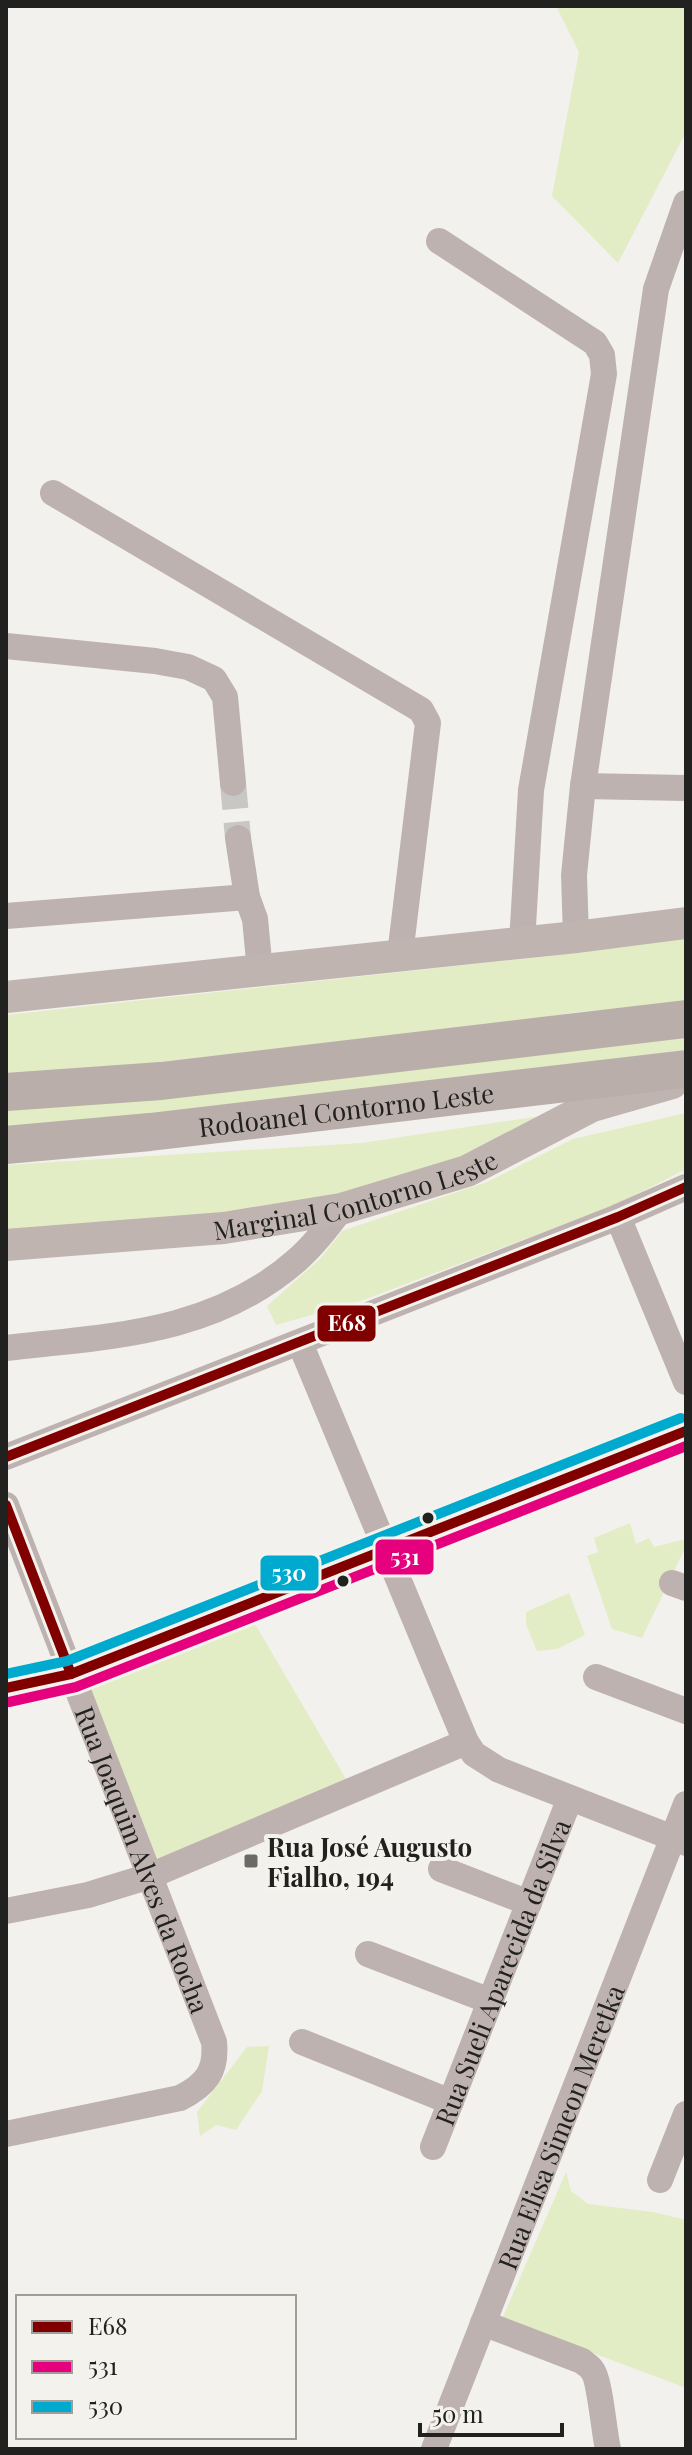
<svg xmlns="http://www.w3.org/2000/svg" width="692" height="2455" font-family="'Playfair Display',serif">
<rect width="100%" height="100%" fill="#f3f1ee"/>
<!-- green -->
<g fill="#e2ecc5">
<path d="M556,6H686V132L618,263L552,196L579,52Z"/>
<path d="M686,937V1002L578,1012L354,1045L6,1079V1015L549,956Z"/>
<path d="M686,1033V1057L6,1131V1107Z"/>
<path d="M686,1113V1169L618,1204L358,1302L276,1325L267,1306L320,1259L342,1231L487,1182L573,1139Z"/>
<path d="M547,1115L466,1163L301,1204L6,1238V1165L362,1143Z"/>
<path d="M630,1523L636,1544L649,1538L654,1547L686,1539V1546L642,1638L612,1629L587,1556L598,1552L594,1538Z"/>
<path d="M569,1593L585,1635L557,1649L537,1651L526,1624V1612Z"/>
<path d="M254,1622L350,1786L159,1863L85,1678Z"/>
<path d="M269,2046L262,2091L236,2130L216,2125L200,2136L197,2112L247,2047Z"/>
<path d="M566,2172L571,2191L588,2204L653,2212L686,2220V2388L502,2319Z"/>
</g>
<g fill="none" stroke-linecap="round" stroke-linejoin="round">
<!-- minor-tunnel -->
<path stroke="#c9c7c5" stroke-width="26" stroke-dasharray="26 13" stroke-linecap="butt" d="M233,783L238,838"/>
<!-- minor -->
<g stroke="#bdb2af" stroke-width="26">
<path d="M439,241L595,343L602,355L604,374L531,790L522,943"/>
<path d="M53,493L421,710L428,723L400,955"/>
<path d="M6,646L155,661L188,667L214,679L225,697L233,783"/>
<path d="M583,786L686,788"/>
<path d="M238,838L247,897L255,919L260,971"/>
<path d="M6,916L247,897"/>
<path d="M576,937L574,875L583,786L656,289L686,203"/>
<path d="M618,1217L686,1382"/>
<path d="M300,1343L466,1742L474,1754L499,1770L686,1843"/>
<path d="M6,1348C110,1336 213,1334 297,1260C314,1245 328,1227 341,1209"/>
<path d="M6,1457L618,1217L686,1187"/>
<path id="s1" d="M6,1505L214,2042C217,2071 206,2085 180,2098L6,2134"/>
<path d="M672,1583L686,1588"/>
<path d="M596,1677L686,1711"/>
<path d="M6,1688L71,1674L686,1431"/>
<path d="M441,1869L529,1903"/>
<path d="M6,1911L88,1895L150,1876L466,1742"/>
<path d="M368,1954L490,2001"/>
<path d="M302,2042L451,2102"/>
<path id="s2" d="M433,2147L570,1798"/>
<path d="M660,2180L686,2114"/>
<path d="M483,2323L582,2361C585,2364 590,2366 592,2370C600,2379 604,2433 608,2449"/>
<path id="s3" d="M434,2449L686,1804"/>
</g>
<!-- major -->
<g stroke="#bfb4b0" stroke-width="32">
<path d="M6,997L576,937L686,923"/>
<path id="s4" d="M6,1245L224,1228L341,1209L467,1171L592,1106L672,1083"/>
</g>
<!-- highway -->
<g stroke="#baaeaa" stroke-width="38">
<path d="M6,1092L161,1081L686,1019"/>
<path id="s5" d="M6,1145L150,1132L686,1069"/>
</g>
<defs>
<g id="bus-1">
<path d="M6,1457L618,1217L686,1187"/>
<path d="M6,1505L71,1674"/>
<path d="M6,1688L71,1674L686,1431"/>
</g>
<path id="bus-2" d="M9,1702L76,1687L686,1446"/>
<path id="bus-3" d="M6,1674L67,1661L681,1418"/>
</defs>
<!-- bus-1 casing -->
<use href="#bus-1" stroke="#f4f2ed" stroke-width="16"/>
<!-- bus-2 casing -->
<use href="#bus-2" stroke="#f4f2ed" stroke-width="16"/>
<!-- bus-3 casing -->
<use href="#bus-3" stroke="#f4f2ed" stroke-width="16"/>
<!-- bus-1 -->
<use href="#bus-1" stroke="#800000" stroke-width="10"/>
<!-- bus-2 -->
<use href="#bus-2" stroke="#e5007d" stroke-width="10"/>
<!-- bus-3 -->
<use href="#bus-3" stroke="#00a9ce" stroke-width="10"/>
</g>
<!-- markers -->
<g fill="#21211f" stroke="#f4f2ed" stroke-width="3">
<circle cx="428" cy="1518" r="7"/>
<circle cx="343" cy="1581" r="7"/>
</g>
<rect fill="#6a6a67" stroke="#f4f2ed" stroke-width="3" x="243" y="1853" width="16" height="16" rx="4"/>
<g text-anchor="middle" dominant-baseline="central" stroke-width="8" stroke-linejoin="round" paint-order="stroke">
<!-- street labels -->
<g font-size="26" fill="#21211f" stroke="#f4f2ed">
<text stroke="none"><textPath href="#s5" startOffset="342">Rodoanel Contorno Leste</textPath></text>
<text stroke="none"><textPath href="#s4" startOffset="354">Marginal Contorno Leste</textPath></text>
<text stroke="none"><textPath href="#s1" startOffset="380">Rua Joaquim Alves da Rocha</textPath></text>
<text stroke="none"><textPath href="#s2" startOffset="188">Rua Sueli Aparecida da Silva</textPath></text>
<text stroke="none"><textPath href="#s3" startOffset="346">Rua Elisa Simeon Meretka</textPath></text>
</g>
<!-- poi labels -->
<g font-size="26" font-weight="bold" fill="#21211f" stroke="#f4f2ed" text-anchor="start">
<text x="267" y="1846">Rua José Augusto<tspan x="267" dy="30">Fialho, 194</tspan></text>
</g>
</g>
<g stroke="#f4f2ed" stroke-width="3">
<rect x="316" y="1304" width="61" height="39" rx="8" fill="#800000"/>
<rect x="374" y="1538" width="61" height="38" rx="8" fill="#e5007d"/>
<rect x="259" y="1554" width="61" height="38" rx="8" fill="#00a9ce"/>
</g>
<g font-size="22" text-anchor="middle" font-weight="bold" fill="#fff">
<text x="347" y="1331">E68</text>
<text x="405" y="1565">531</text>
<text x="289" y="1581">530</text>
</g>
<!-- border -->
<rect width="692" height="2455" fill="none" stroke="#21211f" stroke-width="16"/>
<!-- legend -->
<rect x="16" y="2295" width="280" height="144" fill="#f4f2ed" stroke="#a09e9b" stroke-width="2"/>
<rect x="32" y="2321" width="40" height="12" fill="#800000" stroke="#a09e9b" stroke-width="2"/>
<text x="88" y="2335" font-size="24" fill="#21211f">E68</text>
<rect x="32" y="2361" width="40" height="12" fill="#e5007d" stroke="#a09e9b" stroke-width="2"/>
<text x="88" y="2375" font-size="24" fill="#21211f">531</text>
<rect x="32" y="2401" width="40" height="12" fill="#00a9ce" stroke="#a09e9b" stroke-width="2"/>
<text x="88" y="2415" font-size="24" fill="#21211f">530</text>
<!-- scale -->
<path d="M420 2423v12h142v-12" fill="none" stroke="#21211f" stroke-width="4"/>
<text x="432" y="2423" font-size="24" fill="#21211f" stroke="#f4f2ed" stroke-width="6" paint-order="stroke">50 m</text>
</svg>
